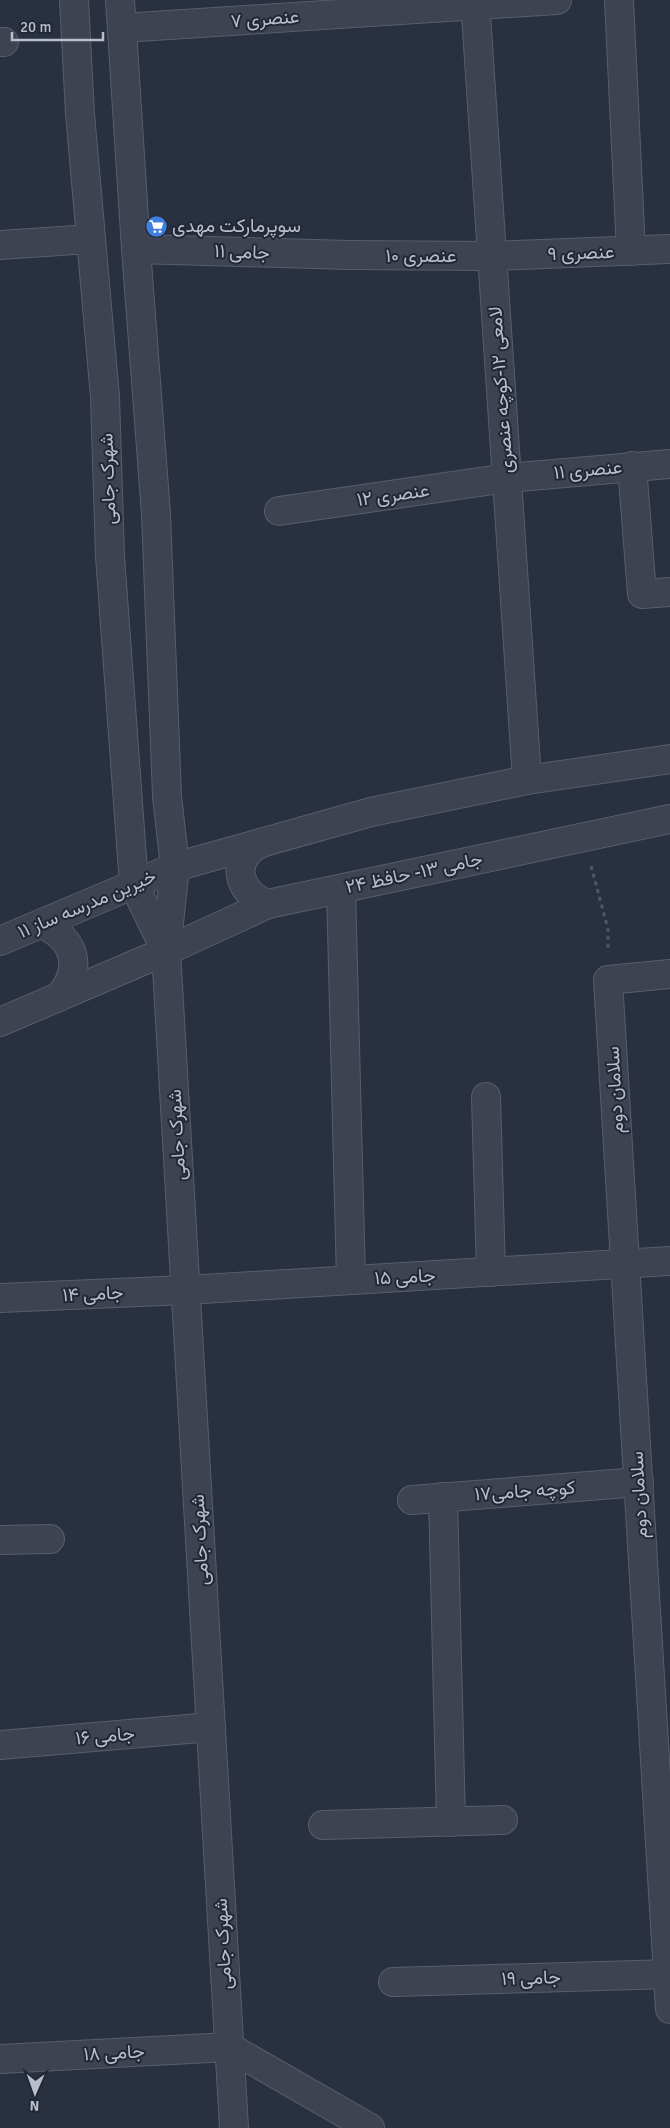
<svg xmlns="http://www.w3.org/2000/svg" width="670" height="2128" font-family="Signika,Vazirmatn,sans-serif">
<rect width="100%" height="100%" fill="#293040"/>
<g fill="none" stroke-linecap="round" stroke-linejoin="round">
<defs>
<g id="minor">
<path d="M475,0L527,780"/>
<path d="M619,0L631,251"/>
<path d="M122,28L557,0"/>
<path d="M0,42H4"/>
<path d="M0,245L90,239"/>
<path d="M136,249L349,255L492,256L670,249"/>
<path d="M632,466L642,594L670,592"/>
<path d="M279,511L507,478L670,464"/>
<path d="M341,889L351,1280"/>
<path d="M670,974L608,980L670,2009"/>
<path d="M486,1097L491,1272"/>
<path d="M0,1298L186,1290L670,1261"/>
<path d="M443,1497L451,1822"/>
<path d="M412,1500L639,1482"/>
<path d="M0,1540L50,1539"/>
<path d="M0,1745L211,1727"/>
<path d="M323,1825L503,1820"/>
<path d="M393,1982L670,1974"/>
<path d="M0,2059L229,2047L370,2128"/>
</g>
<g id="tertiary">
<path d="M74,0L80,114L105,397L110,556L134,885L166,951"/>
<path d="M120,0L136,249L156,514L167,796L175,867L166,951L234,2128"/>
<path d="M261,843C229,859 237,893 268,904"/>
<path d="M41,924C75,938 84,968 59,997"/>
<path d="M0,941L175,867L371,812L527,780L670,759"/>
<path d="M0,1022L166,951L268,904L670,819"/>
</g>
</defs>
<!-- minor casing -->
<use href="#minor" stroke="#585e6b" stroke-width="30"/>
<!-- tertiary casing -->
<use href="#tertiary" stroke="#585e6b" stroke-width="30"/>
<!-- path -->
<path stroke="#4b5b60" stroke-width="3" stroke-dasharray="4 4" stroke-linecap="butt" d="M591,866L608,929V952"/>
<!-- minor -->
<use href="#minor" stroke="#3d4350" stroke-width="28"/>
<!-- tertiary -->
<use href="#tertiary" stroke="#3d4350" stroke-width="28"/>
</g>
<!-- icons -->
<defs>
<symbol id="supermarket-disc" viewBox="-11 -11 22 22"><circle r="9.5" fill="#3f7fe0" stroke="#212836"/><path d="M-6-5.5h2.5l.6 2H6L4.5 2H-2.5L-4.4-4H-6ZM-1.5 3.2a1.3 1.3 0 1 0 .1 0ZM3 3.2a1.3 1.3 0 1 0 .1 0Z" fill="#fff"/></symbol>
</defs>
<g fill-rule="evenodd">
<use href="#supermarket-disc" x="144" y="214" width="25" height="25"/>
</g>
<g text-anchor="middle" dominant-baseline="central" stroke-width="4" stroke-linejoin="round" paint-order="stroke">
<!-- street labels -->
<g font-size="19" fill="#babeca" stroke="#212836">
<text transform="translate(265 19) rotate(-4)">۷ عنصری</text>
<text transform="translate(242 252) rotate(2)">۱۱ جامی</text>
<text transform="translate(581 253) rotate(-2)">۹ عنصری</text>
<text x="421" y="256">۱۰ عنصری</text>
<text transform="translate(501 390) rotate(-94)">لامعی ۱۲-کوچه عنصری</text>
<text transform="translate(588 470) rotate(-5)">۱۱ عنصری</text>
<text transform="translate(108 479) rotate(-92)">شهرک جامی</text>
<text transform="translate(393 495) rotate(-8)">۱۲ عنصری</text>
<text transform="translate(414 873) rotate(-12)">جامی ۱۳- حافظ ۲۴</text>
<text transform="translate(87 904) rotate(-23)">۱۱ خیرین مدرسه ساز</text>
<text transform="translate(615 1090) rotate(-93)">سلامان دوم</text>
<text transform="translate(177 1135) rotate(-93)">شهرک جامی</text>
<text transform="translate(405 1277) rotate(-3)">۱۵ جامی</text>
<text transform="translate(93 1294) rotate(-3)">۱۴ جامی</text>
<text transform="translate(525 1491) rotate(-4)">کوچه جامی۱۷</text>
<text transform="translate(639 1495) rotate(-93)">سلامان دوم</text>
<text transform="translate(200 1540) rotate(-93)">شهرک جامی</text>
<text transform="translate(105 1736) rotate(-5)">۱۶ جامی</text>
<text transform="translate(223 1944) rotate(-93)">شهرک جامی</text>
<text transform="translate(531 1978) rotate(-2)">۱۹ جامی</text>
<text transform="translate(114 2053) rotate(-3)">۱۸ جامی</text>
</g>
<!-- poi labels -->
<g font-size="19" fill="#babeca" stroke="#212836" text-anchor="start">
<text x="172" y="226">سوپرمارکت مهدی</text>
</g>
</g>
<!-- north arrow -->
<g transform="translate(35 2093) rotate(182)" stroke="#212836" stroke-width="4" paint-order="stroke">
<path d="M0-4L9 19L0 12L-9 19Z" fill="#babeca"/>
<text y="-8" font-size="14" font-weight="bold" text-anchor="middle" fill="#babeca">N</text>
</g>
<!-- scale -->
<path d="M12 32v8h91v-8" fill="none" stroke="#babeca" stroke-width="2.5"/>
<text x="20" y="32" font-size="15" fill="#babeca" stroke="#212836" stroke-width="4" paint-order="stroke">20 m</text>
</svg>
